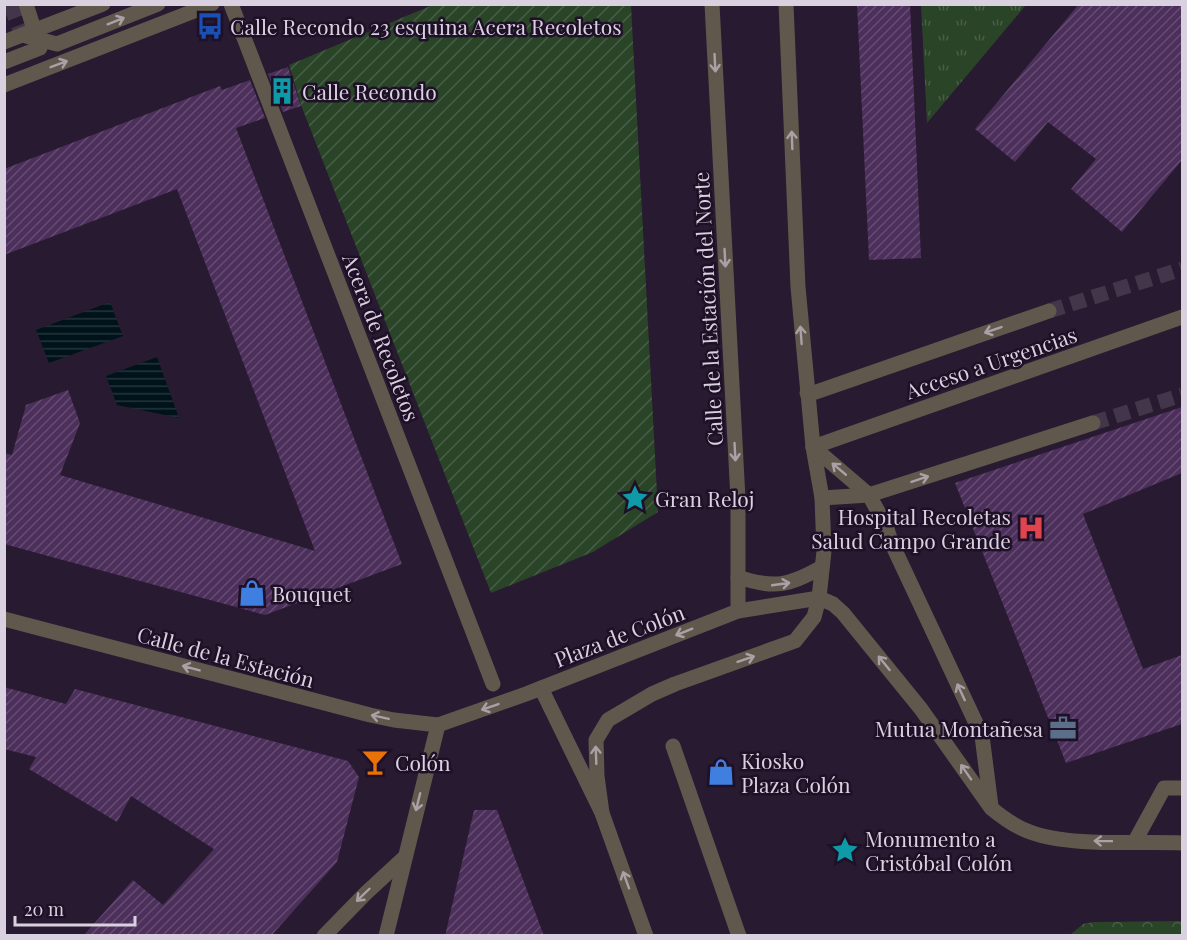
<svg xmlns="http://www.w3.org/2000/svg" width="1187" height="940" font-family="'Playfair Display',serif">
<defs>
<pattern id="grass-tufts" width="24" height="20" patternUnits="userSpaceOnUse" patternTransform="scale(1.5)"><rect width="24" height="20" fill="#2a4428"/><path d="M3 7l-1-3M5 7V3M7 7l1-3M15 17l-1-3M17 17v-4M19 17l1-3" fill="none" stroke="#485e47"/></pattern>
<pattern id="park-crowns" width="20" height="18" patternUnits="userSpaceOnUse" patternTransform="scale(1.5)"><rect width="20" height="18" fill="#2a4428"/><path d="M2 6a3 3 0 1 1 6 0M12 15a3 3 0 1 1 6 0" fill="none" stroke="#485e47"/></pattern>
<pattern id="garden-furrows" width="10" height="10" patternUnits="userSpaceOnUse" patternTransform="scale(1.5)"><rect width="10" height="10" fill="#2a4428"/><path d="M-1 1l2-2M0 10L10 0M9 11l2-2" fill="none" stroke="#485e47"/></pattern>
<pattern id="water-rules" width="6" height="5" patternUnits="userSpaceOnUse" patternTransform="scale(1.5)"><rect width="6" height="5" fill="#00131a"/><path d="M0 2.5h6" fill="none" stroke="#25343b"/></pattern>
<pattern id="building-hatch" width="6" height="6" patternUnits="userSpaceOnUse" patternTransform="scale(1.5)"><rect width="6" height="6" fill="#4c2f5b"/><path d="M-1 1l2-2M0 6l6-6M5 7l2-2" fill="none" stroke="#654c72"/></pattern>
</defs>
<rect width="100%" height="100%" fill="#281a30"/>
<!-- grass -->
<path fill="url(#grass-tufts)" d="M921,5H1026L927,123Z"/>
<!-- park -->
<path fill="url(#park-crowns)" d="M1182,921V935H1070L1083,924L1094,922Z"/>
<!-- garden -->
<path fill="url(#garden-furrows)" d="M435,4L631,5L658,512L593,552L491,593L301,105L289,65Z"/>
<!-- water -->
<g fill="url(#water-rules)">
<path d="M110,302L123,336L49,363L36,330Z"/>
<path d="M157,357L179,418L117,405L106,376Z"/>
</g>
<!-- building -->
<g fill="url(#building-hatch)">
<path d="M857,4H910L921,258L869,260Z"/>
<path d="M1079,4H1182V160L1122,232L1071,189L1096,159L1048,122L1015,162L975,129Z"/>
<path d="M288,67L301,106L283,112L268,74Z"/>
<path d="M250,80L265,118L236,128L402,564L265,615L4,544V453L12,455L26,405L68,390L80,423L60,475L315,551L177,189L4,255V169L220,86L222,90Z"/>
<path d="M1182,407V473L1083,514L1143,669L1182,655V724L1066,763L955,483Z"/>
<path d="M4,687L66,704L75,689L348,761L359,777L337,862L271,936H83L133,880L163,905L214,849L131,796L117,822L29,769L36,757L4,749Z"/>
<path d="M474,810H497L544,936H445Z"/>
</g>
<g fill="none" stroke-linecap="round" stroke-linejoin="round">
<!-- minor-tunnel -->
<g stroke="#43354a" stroke-width="15" stroke-dasharray="15 8" stroke-linecap="butt">
<path d="M10,4L22,35"/>
<path d="M1049,311L1182,269"/>
<path d="M1093,423L1182,395"/>
</g>
<!-- minor -->
<g stroke="#60584d" stroke-width="15">
<path d="M231,4L493,684"/>
<path d="M712,4L738,499V611"/>
<path d="M22,35L57,44L158,4"/>
<path d="M4,42L103,4"/>
<path d="M4,62L40,48L26,4"/>
<path d="M4,85L212,4"/>
<path d="M807,393L816,392L1049,311"/>
<path d="M813,447L869,495L886,526L892,544L982,736L991,806"/>
<path d="M813,447L1182,317"/>
<path d="M822,498L869,495L1093,423"/>
<path d="M738,577C774,589 789,586 822,567"/>
<path d="M4,619L370,715L394,720L438,725L526,694L738,611L819,598L833,604L843,613L921,709L991,808C1003,818 1016,827 1030,832C1070,847 1138,841 1182,843"/>
<path d="M541,688L602,813L646,936"/>
<path d="M673,746L739,936"/>
<path d="M602,813L597,776L596,740L608,720L652,694L675,684L795,641L814,617L819,598L824,551L822,498L813,447L798,287L786,4"/>
<path d="M1135,841L1164,788H1182"/>
<path d="M324,936L366,893L405,857"/>
<path d="M386,936L438,725"/>
</g>
</g>
<!-- one-way arrows -->
<defs><path id="oneway-shaft" d="M-6 0H5M1.5-3L5.5 0L1.5 3" fill="none" stroke-width="1.6" stroke-linecap="round" stroke-linejoin="round" transform="scale(1.5)"/></defs>
<g stroke="#a9a1a5">
<use href="#oneway-shaft" transform="translate(116 21) rotate(-22)"/>
<use href="#oneway-shaft" transform="translate(715 63) rotate(87)"/>
<use href="#oneway-shaft" transform="translate(59 64) rotate(-21)"/>
<use href="#oneway-shaft" transform="translate(792 140) rotate(-92)"/>
<use href="#oneway-shaft" transform="translate(725 258) rotate(87)"/>
<use href="#oneway-shaft" transform="translate(993 330) rotate(161)"/>
<use href="#oneway-shaft" transform="translate(801 335) rotate(-94)"/>
<use href="#oneway-shaft" transform="translate(735 452) rotate(87)"/>
<use href="#oneway-shaft" transform="translate(839 469) rotate(-140)"/>
<use href="#oneway-shaft" transform="translate(920 479) rotate(-18)"/>
<use href="#oneway-shaft" transform="translate(781 584) rotate(-8)"/>
<use href="#oneway-shaft" transform="translate(684 632) rotate(158)"/>
<use href="#oneway-shaft" transform="translate(746 659) rotate(-19)"/>
<use href="#oneway-shaft" transform="translate(884 663) rotate(-129)"/>
<use href="#oneway-shaft" transform="translate(191 668) rotate(-165)"/>
<use href="#oneway-shaft" transform="translate(961 692) rotate(-115)"/>
<use href="#oneway-shaft" transform="translate(490 707) rotate(161)"/>
<use href="#oneway-shaft" transform="translate(380 717) rotate(-168)"/>
<use href="#oneway-shaft" transform="translate(596 755) rotate(-92)"/>
<use href="#oneway-shaft" transform="translate(966 772) rotate(-125)"/>
<use href="#oneway-shaft" transform="translate(418 802) rotate(104)"/>
<use href="#oneway-shaft" transform="translate(1103 841) rotate(-179)"/>
<use href="#oneway-shaft" transform="translate(626 880) rotate(-110)"/>
<use href="#oneway-shaft" transform="translate(363 895) rotate(136)"/>
</g>
<!-- icons -->
<defs>
<symbol id="bus-bare" viewBox="-9 -9 18 18"><path d="M-5-6H5V4H4V6H2V4H-2V6H-4V4H-5ZM-3.5-4V0h7V-4ZM-3.5 1.2v1.5H-2V1.2ZM2 1.2v1.5H3.5V1.2Z" fill="#1a4fb4" stroke="#1e1026" stroke-width="2.5" paint-order="stroke"/></symbol>
<symbol id="building-bare" viewBox="-9 -9 18 18"><path d="M-4-6H4V6H1V3H-1V6H-4ZM-2.5-4.3h1.7v1.8h-1.7ZM.8-4.3h1.7v1.8H.8ZM-2.5-1h1.7V.8h-1.7ZM.8-1h1.7V.8H.8Z" fill="#0f9aa8" stroke="#1e1026" stroke-width="2.5" paint-order="stroke"/></symbol>
<symbol id="sight-bare" viewBox="-9 -9 18 18"><path d="M0-6L1.8-2.2L6-1.7L2.9 1.2L3.7 5.4L0 3.3L-3.7 5.4L-2.9 1.2L-6-1.7L-1.8-2.2Z" fill="#0f9aa8" stroke="#1e1026" stroke-width="2.5" paint-order="stroke"/></symbol>
<symbol id="hospital-bare" viewBox="-9 -9 18 18"><path d="M-5-5h3v3.5h4V-5h3V5h-3V1.5h-4V5h-3Z" fill="#e0444e" stroke="#1e1026" stroke-width="2.5" paint-order="stroke"/></symbol>
<symbol id="shop-bare" viewBox="-9 -9 18 18"><path d="M-5-2.5h2.3a2.7 3.5 0 0 1 5.4 0H5L5.5 6h-11ZM-1.5-2.5h3a1.5 2.3 0 0 0-3 0Z" fill="#3f7fe0" stroke="#1e1026" stroke-width="2.5" paint-order="stroke"/></symbol>
<symbol id="office-bare" viewBox="-9 -9 18 18"><path d="M-6-3h4V-5.5h4V-3h4V5H-6ZM-1-4.5V-3h2v-1.5ZM-6 0V1H6V0Z" fill="#5c6f8a" stroke="#1e1026" stroke-width="2.5" paint-order="stroke"/></symbol>
<symbol id="bar-bare" viewBox="-9 -9 18 18"><path d="M-6-5H6L.8 .8V4.5H3.5V6h-7V4.5H-.8V.8Z" fill="#e8710a" stroke="#1e1026" stroke-width="2.5" paint-order="stroke"/></symbol>
</defs>
<g fill-rule="evenodd">
<use href="#bus-bare" x="191" y="7" width="38" height="38"/>
<use href="#building-bare" x="263" y="72" width="38" height="38"/>
<use href="#sight-bare" x="616" y="479" width="38" height="38"/>
<use href="#hospital-bare" x="1012" y="509" width="38" height="38"/>
<use href="#shop-bare" x="233" y="574" width="38" height="38"/>
<use href="#office-bare" x="1044" y="709" width="38" height="38"/>
<use href="#bar-bare" x="356" y="743" width="38" height="38"/>
<use href="#shop-bare" x="702" y="753" width="38" height="38"/>
<use href="#sight-bare" x="826" y="831" width="38" height="38"/>
</g>
<g text-anchor="middle" dominant-baseline="central" stroke-width="5" stroke-linejoin="round" paint-order="stroke">
<!-- poi labels -->
<g font-size="21" fill="#dad1e0" stroke="#1e1026" text-anchor="start">
<text x="230" y="26">Calle Recondo 23 esquina Acera Recoletos</text>
<text x="302" y="91">Calle Recondo</text>
<text x="655" y="498">Gran Reloj</text>
<text x="1011" y="516" text-anchor="end">Hospital Recoletas<tspan x="1011" dy="24">Salud Campo Grande</tspan></text>
<text x="272" y="593">Bouquet</text>
<text x="1043" y="728" text-anchor="end">Mutua Montañesa</text>
<text x="741" y="760">Kiosko<tspan x="741" dy="24">Plaza Colón</tspan></text>
<text x="395" y="762">Colón</text>
<text x="865" y="838">Monumento a<tspan x="865" dy="24">Cristóbal Colón</tspan></text>
</g>
<!-- street labels -->
<g font-size="21" fill="#dad1e0" stroke="#1e1026">
<text transform="translate(707 309) rotate(-93)">Calle de la Estación del Norte</text>
<text transform="translate(382 337) rotate(69)">Acera de Recoletos</text>
<text transform="translate(991 362) rotate(-19)">Acceso a Urgencias</text>
<text transform="translate(619 635) rotate(-21)">Plaza de Colón</text>
<text transform="translate(226 656) rotate(15)">Calle de la Estación</text>
</g>
</g>
<!-- border -->
<rect width="1187" height="940" fill="none" stroke="#dad1e0" stroke-width="12"/>
<!-- scale -->
<path d="M15 916v9h120v-9" fill="none" stroke="#dad1e0" stroke-width="3"/>
<text x="24" y="916" font-size="18" fill="#dad1e0" stroke="#1e1026" stroke-width="4.5" paint-order="stroke">20 m</text>
</svg>
